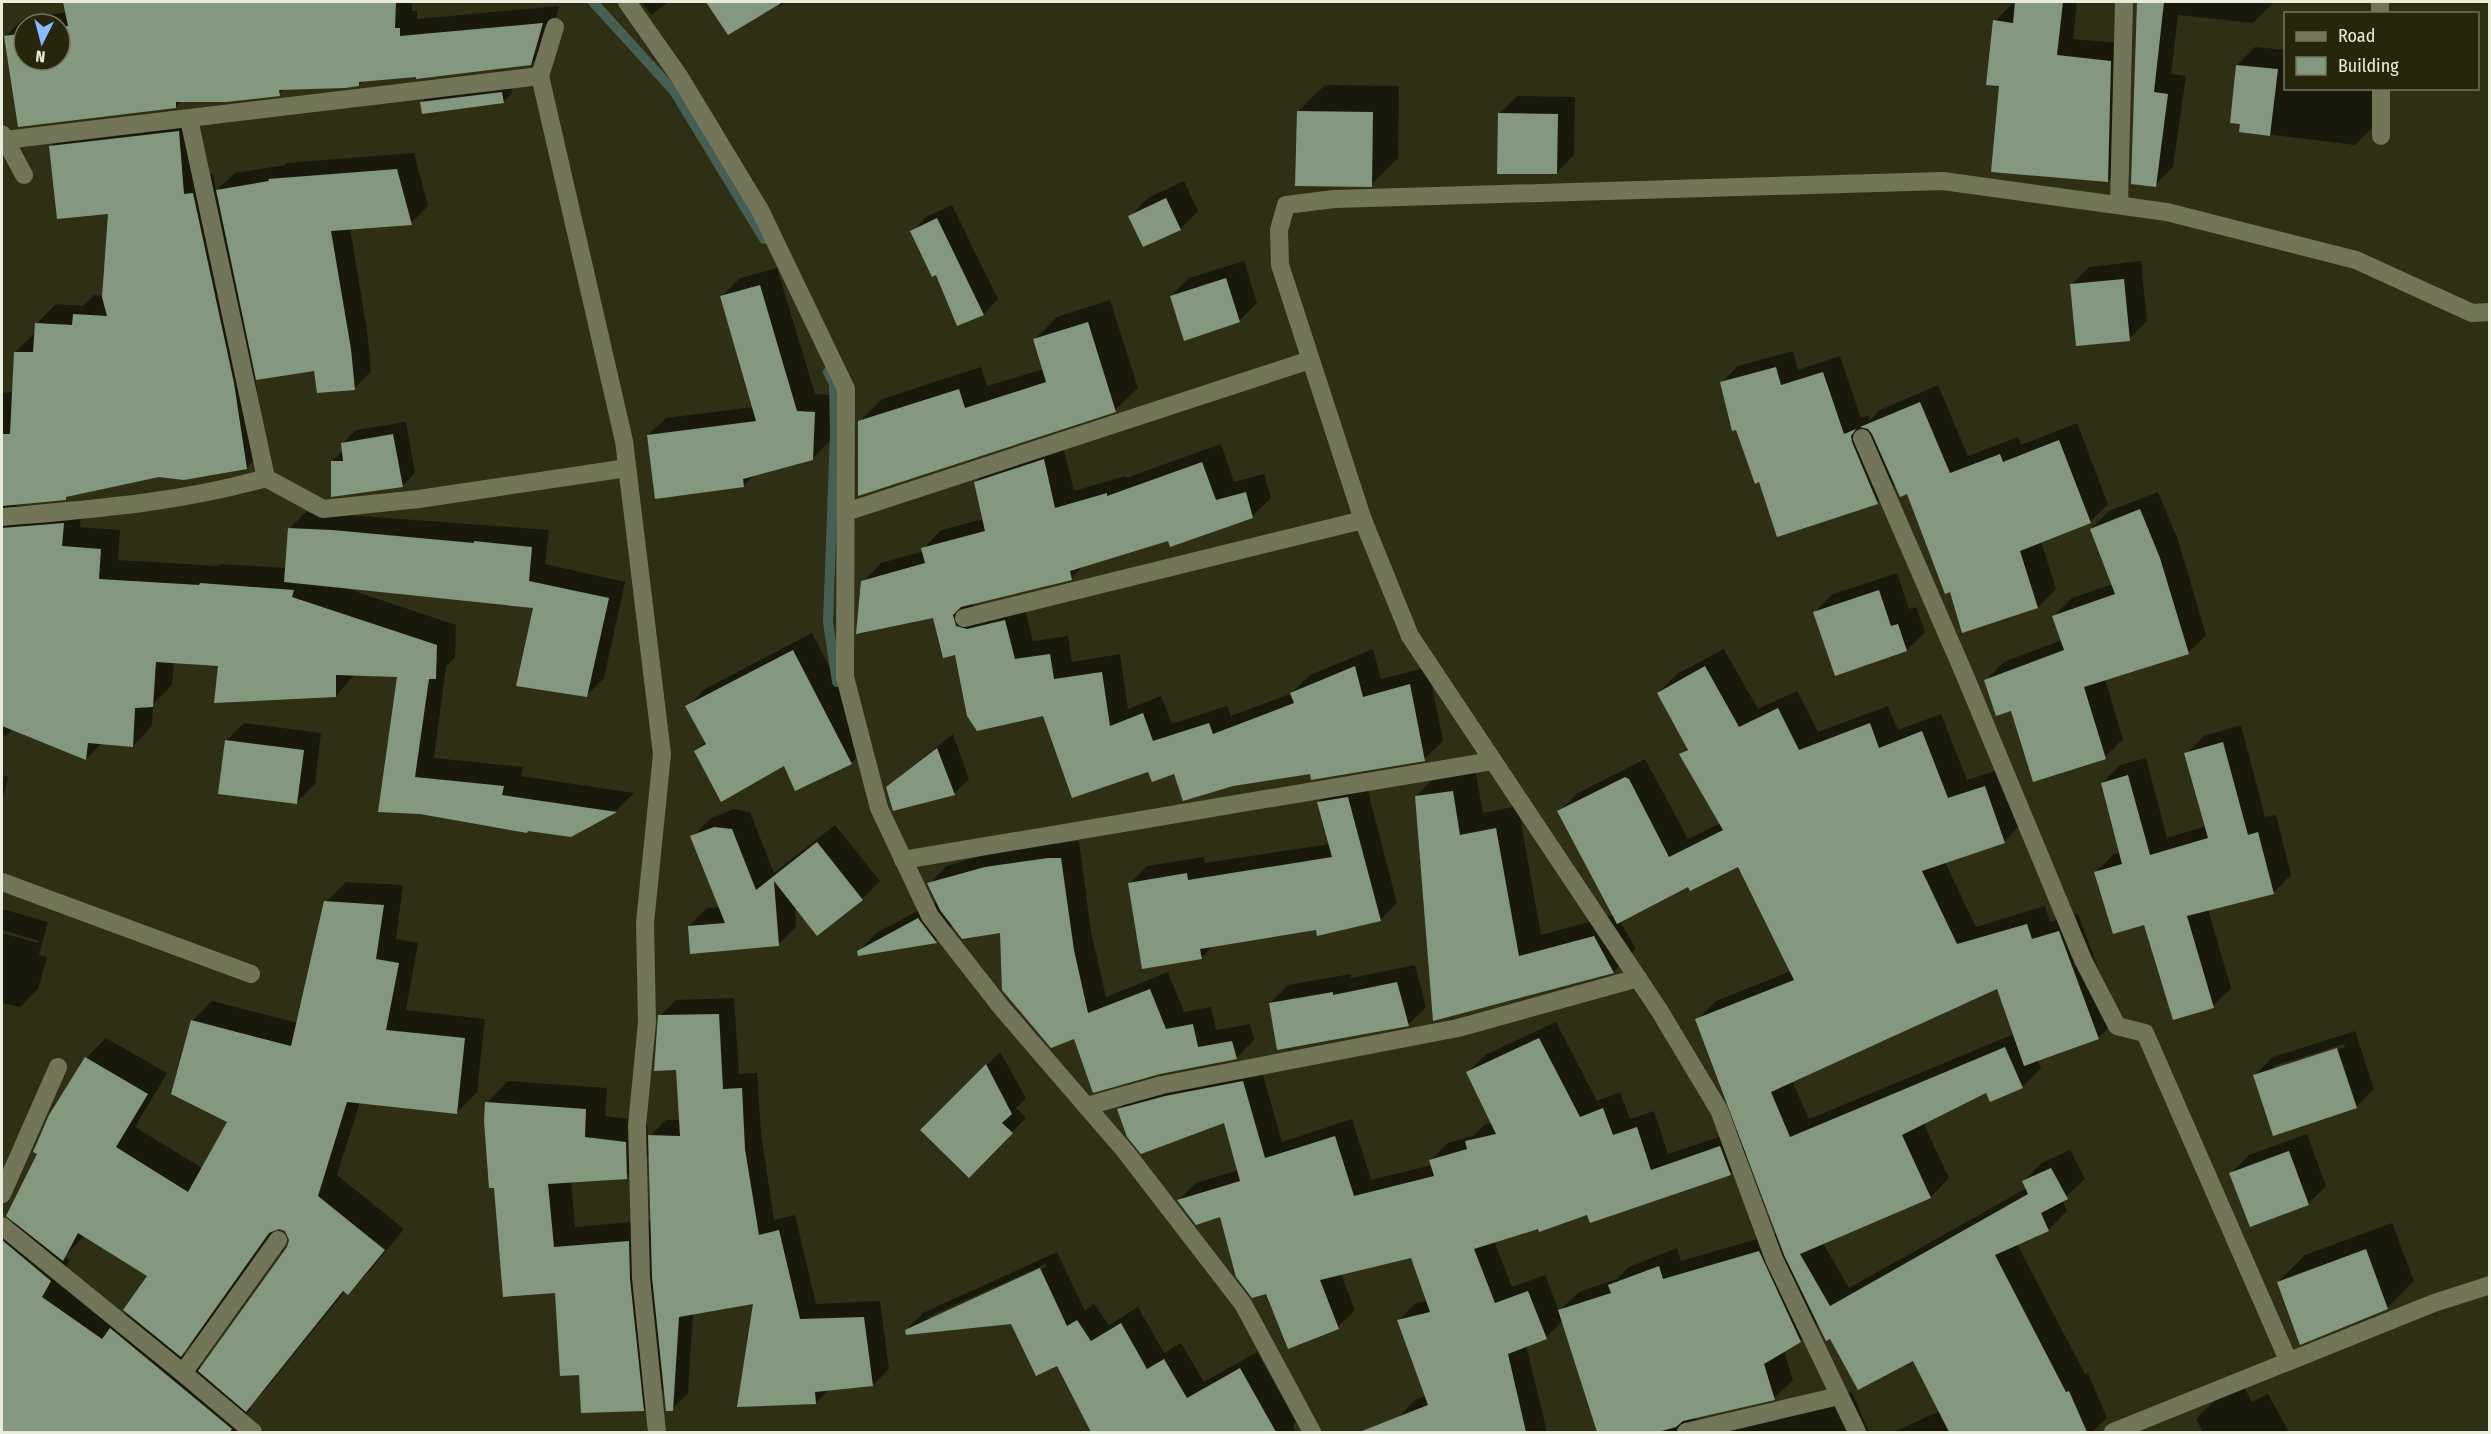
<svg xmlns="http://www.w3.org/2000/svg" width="2491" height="1434" font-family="'Fira Sans Condensed',sans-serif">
<rect width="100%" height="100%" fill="#2e2f15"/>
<!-- shadow -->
<g fill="#0007" fill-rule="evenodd">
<path d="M69,2H412V11H417V19L559,6L549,46L531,64L364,80L359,85L285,88L279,94L182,100L176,107L19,126L6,36L23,19L67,12L66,5ZM24,24H60V60H24Z"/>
<path d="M642,2H669L651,15Z"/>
<path d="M708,2H787L780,6L778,3L728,33Z"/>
<path d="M2017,2H2077L2073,39L2127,44L2124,164L2108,181L2000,85L1995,21L2012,4L2017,5Z"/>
<path d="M2138,2H2272L2271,5L2253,23L2178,15L2171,74L2186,76L2173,167L2155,185L2132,183Z"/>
<path d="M2255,47L2286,50V88H2378L2373,127L2355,145L2241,131L2237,65Z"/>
<path d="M511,84L512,93L504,101L422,102L430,93Z"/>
<path d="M1325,85L1399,86L1398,158L1371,185L1298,111Z"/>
<path d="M1517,96L1575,97L1574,155L1556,173L1499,114Z"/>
<path d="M198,112L204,176L213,174L216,191L235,173L285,165L287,163L414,153L428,206L411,223L350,228L367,331L371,371L354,389L316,369L255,378L266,448L246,468L159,475L69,495L65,499L12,503L23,509L82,504L80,527L120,530L118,560L218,566L221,564L286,568L289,529L306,512L549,530L545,564L625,582L604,678L587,695L535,607L345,588L456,625L455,658L446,666L434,758L523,767L521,776L634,793L616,811L571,836L420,812L399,676L355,674L336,696L220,665L174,662L172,685L153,704L152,726L133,746L102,743L86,759L13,729L6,736L2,735V393L13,392L15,352L35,333L36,324L56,304L83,306L94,295L103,296L109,213L51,147L70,127Z"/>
<path d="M1184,181L1198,211L1180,229L1130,216L1148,198Z"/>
<path d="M952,205L998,299L984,314L958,324L937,273L912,232L926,217Z"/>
<path d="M1244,261L1257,303L1239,321L1171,296L1189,278Z"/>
<path d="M2141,261L2147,321L2129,339L2071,285L2089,267Z"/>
<path d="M777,268L815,394L832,395L830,441L812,459L755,475L743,486L648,435L666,418L754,407L722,296L740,278Z"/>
<path d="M1110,300L1138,388L1115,410L860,494L859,422L882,399L981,367L987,386L1044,369L1034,340L1057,317Z"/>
<path d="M1793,351L1798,370L1840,356L1861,418L1869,415L1868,422L1880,410L1938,385L1968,456L2018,437L2021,445L2077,423L2108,504L2090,522L2041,541L2056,589L2038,607L1963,631L1950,590L1908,492L1896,484L1877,502L1778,535L1760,480L1721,383L1738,366Z"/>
<path d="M406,422L415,473L402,486L332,461L344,450L343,443L356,430Z"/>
<path d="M1062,442L1074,491L1125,476L1126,478L1221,444L1234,482L1264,474L1271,498L1252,516L1085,564L1071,579L973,603V607L1023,602L1033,641L1068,636L1072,662L1120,654L1128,709L1161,696L1172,724L1227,706L1231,716L1290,694L1310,675L1373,649L1381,679L1428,667L1443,741L1424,759L1311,773L1175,772L1149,770L1044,714L956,653L934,616L863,582L881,563L924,551L923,549L941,530L984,519L975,482L994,464Z"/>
<path d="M2158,492L2178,540L2206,635L2188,653L2105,679L2123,739L2105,757L2012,709L1986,680L2004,662L2062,640L2054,616L2072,598L2113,584L2091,529L2109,511Z"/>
<path d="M1897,573L1909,609L1916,607L1925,632L1907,650L1815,612L1833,594Z"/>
<path d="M812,633L869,745L851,763L796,789L785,764L695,751L706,741L687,707L705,689Z"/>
<path d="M1724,649L1758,709L1797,691L1818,732L1888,706L1898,730L1941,714L1967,780L2004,768L2022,823L2004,842L1945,862L1976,927L2045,906L2050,922L2078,914L2117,1019L2098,1038L2037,1060L2041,1068L2022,1087L1987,1091L1923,1122L1949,1178L1931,1197L1823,1243L1849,1288L2027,1188L2024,1181L2042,1163L2070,1150L2085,1179L2062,1200L2067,1211L2048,1230L2017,1244L2085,1374L2088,1373L2107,1418L2092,1432H1894L1940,1411L1914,1359L1831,1336L1819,1323L1800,1341L1784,1351L1793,1380L1774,1398L1695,1417L1697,1422L1802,1410L1852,1392L1869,1432H1655L1652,1424L1623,1432H1599L1563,1320L1546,1338L1526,1345L1547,1432H1406L1399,1417L1415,1400L1426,1396L1399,1320L1416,1303L1428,1301L1412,1256L1341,1274L1355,1310L1338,1327L1267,1293L1221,1215L1179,1200L1196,1183L1239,1170L1225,1121L1119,1110L1136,1093L1260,1065L1282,1142L1352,1119L1371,1180L1432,1165L1431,1160L1448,1143L1473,1136L1484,1125L1492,1123L1468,1072L1485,1055L1556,1022L1597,1101L1620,1092L1630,1119L1654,1111L1668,1154L1739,1130L1697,1020L1716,1001L1791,971L1739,865L1689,885L1620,921L1636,949L1613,972L1434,1020L1416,796L1439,773L1475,769L1483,813L1518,806L1541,935L1614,915L1559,812L1578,793L1645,759L1688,839L1721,823L1681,754L1688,747L1658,693L1677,674ZM1997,987L2014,1034L1809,1119L1792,1081ZM1748,1155L1778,1233L1681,1261L1677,1248L1629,1267L1617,1279L1579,1292L1559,1311L1545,1275L1512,1287L1494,1241L1730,1174Z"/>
<path d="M244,723L321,733L315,784L297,802L226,741Z"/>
<path d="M2241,725L2265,817L2276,815L2291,875L2273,893L2208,909L2231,988L2213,1006L2145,923L2096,872L2114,854L2120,852L2102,783L2120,765L2146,758L2167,838L2206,826L2186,754L2204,736Z"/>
<path d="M953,734L969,779L954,794L888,788L904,773Z"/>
<path d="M2,775L8,777L2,803Z"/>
<path d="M1365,780L1397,903L1380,920L1214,945L1201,958L1130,883L1147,866L1204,857L1205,863L1330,844L1319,802L1336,785Z"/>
<path d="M733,809L750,812L774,873L835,825L880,881L862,899L795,905L796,927L778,945L689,926L707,908L720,907L692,837L710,819Z"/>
<path d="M1079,841L1091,932L1106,997L1168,972L1184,1012L1211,1007L1216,1030L1250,1024L1254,1040L1236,1058L1075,1037L1001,931L953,925L936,941L859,954L858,952L876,933L937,901L929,884L947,866L1004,849Z"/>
<path d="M346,882L403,885L396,939L418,943L406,1010L485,1019L477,1092L457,1113L360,1102L337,1175L404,1229L368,1273L348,1293L345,1291L266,1389L249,1407L251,1409L245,1416L265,1432H2V1233L14,1220L86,1058L106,1038L167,1073L135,1127L202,1168L229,1121L192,1021L212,1001L298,1023L326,902ZM277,1228L285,1229L290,1235L289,1247L202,1368L183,1352L201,1335ZM85,1235L149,1276L128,1312L121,1319L61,1277L70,1260L65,1256Z"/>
<path d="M2,909L48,922L39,955L47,957L38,989L20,1007L2,1003V933L38,943L39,941L2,930Z"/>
<path d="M1415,965L1426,1007L1408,1025L1270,1003L1288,985L1351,974V978Z"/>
<path d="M734,998L739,1074L757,1073L761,1133L774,1220L795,1215L816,1304L880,1301L889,1369L873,1385L829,1389L816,1403L754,1302L693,1313L688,1393L672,1409L665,1388L643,1410L581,1374L556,1292L487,1103L508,1081L607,1088L605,1116L647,1121L648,1138L666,1120H681L678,1068L660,1016L676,1000ZM650,1153L652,1220L575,1227L571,1181L626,1177Z"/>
<path d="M2355,1031L2374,1089L2356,1107L2255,1075L2273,1057ZM2344,1044L2345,1047L2274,1069V1066Z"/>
<path d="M1000,1052L1026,1098L1016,1108L1026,1118L969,1176L922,1130Z"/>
<path d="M2307,1134L2326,1186L2308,1204L2231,1173L2249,1155Z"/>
<path d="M2392,1223L2414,1281L2387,1308L2278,1282L2305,1255Z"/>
<path d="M1057,1252L1085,1311L1094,1304L1109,1325L1138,1307L1164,1353L1181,1343L1204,1382L1257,1352L1296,1422L1293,1426L1296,1432H1129L1116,1411L1058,1364L1012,1322L906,1330L923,1313ZM1046,1264L1047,1266L934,1318H926Z"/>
<path d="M2243,1385L2252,1402L2268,1394L2289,1432H2203L2196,1419L2214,1401Z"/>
</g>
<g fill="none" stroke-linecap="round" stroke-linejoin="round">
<!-- stream -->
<g stroke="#465f52" stroke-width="10">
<path d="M593,2L674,91L764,239"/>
<path d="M828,372L834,384L835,433L828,622L837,682"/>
</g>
</g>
<!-- building -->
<g fill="#849880">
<path d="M63,2H396L395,28H400V36L543,23L531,65L416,79V77L359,82V86L345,88L279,90L280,96L226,102H176V108L18,127L4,36L24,33V60H60V27L68,26Z"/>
<path d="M706,2H783L728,35Z"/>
<path d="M2015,2H2063L2057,55L2111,61L2108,182L1991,172L1999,86L1986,85L1993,20L2013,23Z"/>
<path d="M2137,2H2164L2154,92L2168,94L2156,187L2131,184Z"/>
<path d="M2236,65L2278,69L2270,136L2239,132L2240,124L2230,123Z"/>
<path d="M502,92L504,103L422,114L420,102Z"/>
<path d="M1297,111L1373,112L1372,187L1295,186Z"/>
<path d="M1498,113L1558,114L1557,174H1497Z"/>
<path d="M179,131L184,194L193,193L234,383L247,469L184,480L159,477L66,497V500L2,506V434H10L14,352H33L35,323L72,325L73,314L107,316L102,297L108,214L57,219L49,146Z"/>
<path d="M397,169L412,225L331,231L351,349L355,390L317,393L314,371L256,380L216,190L269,181L268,179Z"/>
<path d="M1166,198L1181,230L1143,247L1128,216Z"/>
<path d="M937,218L984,315L957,326L936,275L932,277L910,231Z"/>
<path d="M1226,278L1240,322L1184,341L1170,296Z"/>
<path d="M2124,279L2130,341L2076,346L2070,284Z"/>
<path d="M760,285L797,411L815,412L813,460L743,479L744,487L655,499L647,435L756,421L720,296Z"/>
<path d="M1088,322L1116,412L858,496V421L959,389L965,408L1046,382L1033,339Z"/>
<path d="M1776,367L1781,385L1823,372L1844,434L1856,429L1851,436L1852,442L1878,504L1777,537L1759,482L1755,484L1736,430L1732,431L1720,382Z"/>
<path d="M1920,402L1950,473L2000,454L2003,462L2059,440L2091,523L2020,551L2038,608L1962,633L1950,592L1945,594L1907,494L1900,497L1872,434L1868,429L1860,427Z"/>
<path d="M393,434L403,487L331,497V461H343L341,443Z"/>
<path d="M1044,459L1055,508L1107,493V496L1202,462L1216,500L1246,492L1253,518L1170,547L1168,541L1070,571L1072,580L961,607L953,615L956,626L967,629L1005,620L1015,659L1050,654L1054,679L1102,672L1110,726L1143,713L1153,741L1209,723L1213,734L1294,703L1290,693L1355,666L1363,697L1410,684L1425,761L1311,780L1310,774L1233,786L1183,801L1174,774L1152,782L1148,772L1072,798L1043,716L977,731L967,716L955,655L943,658L933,618L856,634L861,581L925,563L921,548L985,531L974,482Z"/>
<path d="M2140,509L2160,558L2189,654L2084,687L2106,759L2033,782L2011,711L1996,716L1984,680L2064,650L2052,616L2115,594L2090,529Z"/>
<path d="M64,523L62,546L101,549L99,579L199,585L200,583L294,590L292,597L437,645L436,679H429L415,777L504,786L502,795L617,812L571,837L528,831L527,833L420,814L378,812L397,677L336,675V697L214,703L218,666L156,662L153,707L135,708L133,747L88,743L86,760L2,726V528Z"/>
<path d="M288,528L332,530L474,543V541L532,547L529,581L609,598L587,697L516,686L533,608L284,582Z"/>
<path d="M1879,590L1891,626L1898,624L1907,651L1835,676L1813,612Z"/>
<path d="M793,650L852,764L795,791L784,766L721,802L694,751L706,744L685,706Z"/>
<path d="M1705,666L1739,727L1778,708L1799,750L1870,723L1879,748L1922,731L1948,798L1985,786L2005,843L1922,871L1957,944L2027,924L2032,939L2059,931L2099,1039L2024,1066L1997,989L1771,1092L1790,1137L2005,1047L2023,1088L1990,1102L1986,1093L1902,1135L1931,1198L1800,1254L1830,1306L2028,1194L2022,1181L2051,1168L2068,1199L2041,1213L2049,1231L1995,1255L2066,1392L2069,1391L2087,1432H1949L1913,1361L1858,1390L1830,1339L1826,1341L1822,1333L1784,1255L1695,1019L1794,980L1738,867L1690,891L1688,887L1617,924L1557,811L1625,777L1629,779L1669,857L1723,830L1679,754L1688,750L1657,693Z"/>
<path d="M225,740L304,750L297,804L218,794Z"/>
<path d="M2223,742L2248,835L2258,832L2274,894L2187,916L2214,1008L2173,1020L2144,925L2113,934L2094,872L2122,864L2101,783L2128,775L2150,855L2208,838L2184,753Z"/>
<path d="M937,748L955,795L893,811L886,787Z"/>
<path d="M1453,791L1460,835L1496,828L1519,956L1594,936L1614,973L1433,1021L1415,796Z"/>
<path d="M1348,797L1381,921L1317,936L1316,930L1200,949L1202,959L1142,969L1128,883L1187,873L1188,880L1332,857L1317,802Z"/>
<path d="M714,827L732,829L756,890L817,842L863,900L817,936L774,881L779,946L690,954L688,926L725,923L690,836Z"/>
<path d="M1048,858H1061L1074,950L1088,1013L1150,989L1166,1029L1193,1024L1198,1047L1232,1041L1237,1059L1160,1074L1093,1093L1074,1039L1051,1048L1002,990L1000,933L962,939L940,910L927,883L985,867Z"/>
<path d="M324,901L384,905L376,959L399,963L386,1030L465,1038L457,1114L347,1102L318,1196L385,1250L348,1295L343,1291L246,1412L198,1371L287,1247L289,1240L285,1231L279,1229L269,1233L181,1357L123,1310L147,1276L78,1233L63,1261L6,1216L37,1154L33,1152L49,1115L85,1057L148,1094L116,1147L188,1192L227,1122L171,1094L191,1020L291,1046Z"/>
<path d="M918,918L937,943L858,956L857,951Z"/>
<path d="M1397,982L1409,1026L1277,1050L1269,1003L1333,992V995Z"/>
<path d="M719,1014L723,1089L742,1088L745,1149L759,1235L779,1230L800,1319L864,1317L873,1386L815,1392L816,1404L737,1407L753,1304L679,1317L673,1411H666L652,1277L648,1135L680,1136L676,1070L654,1071L658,1015Z"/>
<path d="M1539,1038L1580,1117L1603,1108L1613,1135L1637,1127L1651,1170L1720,1146L1731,1175L1590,1223L1587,1215L1539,1232L1538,1229L1474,1249L1495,1303L1528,1291L1547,1339L1508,1354L1526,1432H1362V1431L1428,1405L1397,1320L1430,1312L1411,1258L1320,1280L1339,1329L1288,1349L1266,1294L1252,1298L1236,1277L1220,1217L1196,1225L1177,1200L1240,1181L1224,1123L1141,1154L1127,1137L1117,1109L1165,1096L1243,1081L1265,1158L1335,1136L1354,1196L1434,1176L1429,1160L1467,1149L1465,1141L1496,1134L1466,1072Z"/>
<path d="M2337,1048L2357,1108L2273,1136L2253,1075Z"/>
<path d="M986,1064L1012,1114L1002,1123L1013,1133L969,1178L920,1130Z"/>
<path d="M485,1102L586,1109L585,1137L626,1142L627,1179L548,1184L554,1247L629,1241L630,1279L644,1411L581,1413L579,1375L560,1376L555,1293L503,1297L494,1188H489L484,1121Z"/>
<path d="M2289,1151L2309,1205L2250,1227L2229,1173Z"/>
<path d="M2,1240L51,1281L42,1297L102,1339L110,1328L232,1429L230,1432H2Z"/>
<path d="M2366,1249L2388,1309L2300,1345L2277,1282Z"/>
<path d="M1759,1251L1801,1342L1764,1364L1775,1400L1683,1421L1676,1427L1658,1432H1597L1558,1310L1611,1293L1608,1285L1659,1266L1663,1279Z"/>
<path d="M1040,1268L1067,1326L1077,1320L1091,1341L1121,1323L1147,1369L1164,1359L1187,1398L1240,1368L1276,1432H1091L1057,1366L1036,1376L1011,1324L906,1335L905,1330Z"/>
</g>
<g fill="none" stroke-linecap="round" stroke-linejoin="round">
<!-- street -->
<g stroke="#737558" stroke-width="18">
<path d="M627,2L679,76L760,210L846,389L845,677L879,808L930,916L1001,1007L1125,1151L1243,1304L1312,1432"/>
<path d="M2380,2V14"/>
<path d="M555,27L540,76L624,441L662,754L645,923L647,1022L637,1126L641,1278L657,1432"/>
<path d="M2381,88V136"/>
<path d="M189,119L266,478"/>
<path d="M2,134L24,175"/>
<path d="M5,140L540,76"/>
<path d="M2119,205L2124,2"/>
<path d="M1862,438L1966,678L2083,960L2117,1026L2145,1033L2288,1360"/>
<path d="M846,512L1310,360"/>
<path d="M2,517C92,509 178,503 266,478L323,509L419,499L627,468"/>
<path d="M964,618L1363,520"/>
<path d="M903,860L1492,761"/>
<path d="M2,882L251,974"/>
<path d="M1087,1106L1162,1085L1458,1028L1638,978"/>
<path d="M2,1194L58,1067"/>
<path d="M2,1226L183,1373L253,1432"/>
<path d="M183,1373L278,1240"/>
<path d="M1686,1432L1839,1396"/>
<path d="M1857,1432L1774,1259L1719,1110L1659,1010L1410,636L1363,520L1280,265L1279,230L1286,205L1334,199L1943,181L2167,212L2356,260L2472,313L2490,312"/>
<path d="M2113,1432L2434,1303L2490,1285"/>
</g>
</g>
<!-- border -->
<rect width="2491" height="1434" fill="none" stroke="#eaecdb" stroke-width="6"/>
<!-- legend -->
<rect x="2284" y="12" width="195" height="78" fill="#25260b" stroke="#74755e" stroke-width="1.5"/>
<rect x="2296" y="32" width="30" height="9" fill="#737558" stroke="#74755e" stroke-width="1.5"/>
<text x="2338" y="42" font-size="18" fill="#eaecdb">Road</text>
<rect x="2296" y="57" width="30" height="18" fill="#849880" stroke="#74755e" stroke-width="1.5"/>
<text x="2338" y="72" font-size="18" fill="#eaecdb">Building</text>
<!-- north arrow -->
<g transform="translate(42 42) rotate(186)"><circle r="28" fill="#25260b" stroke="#74755e" stroke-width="1.5"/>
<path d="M0-4.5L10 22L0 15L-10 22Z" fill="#8cb9fc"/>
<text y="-9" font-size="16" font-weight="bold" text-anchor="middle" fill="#eaecdb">N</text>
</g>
</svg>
